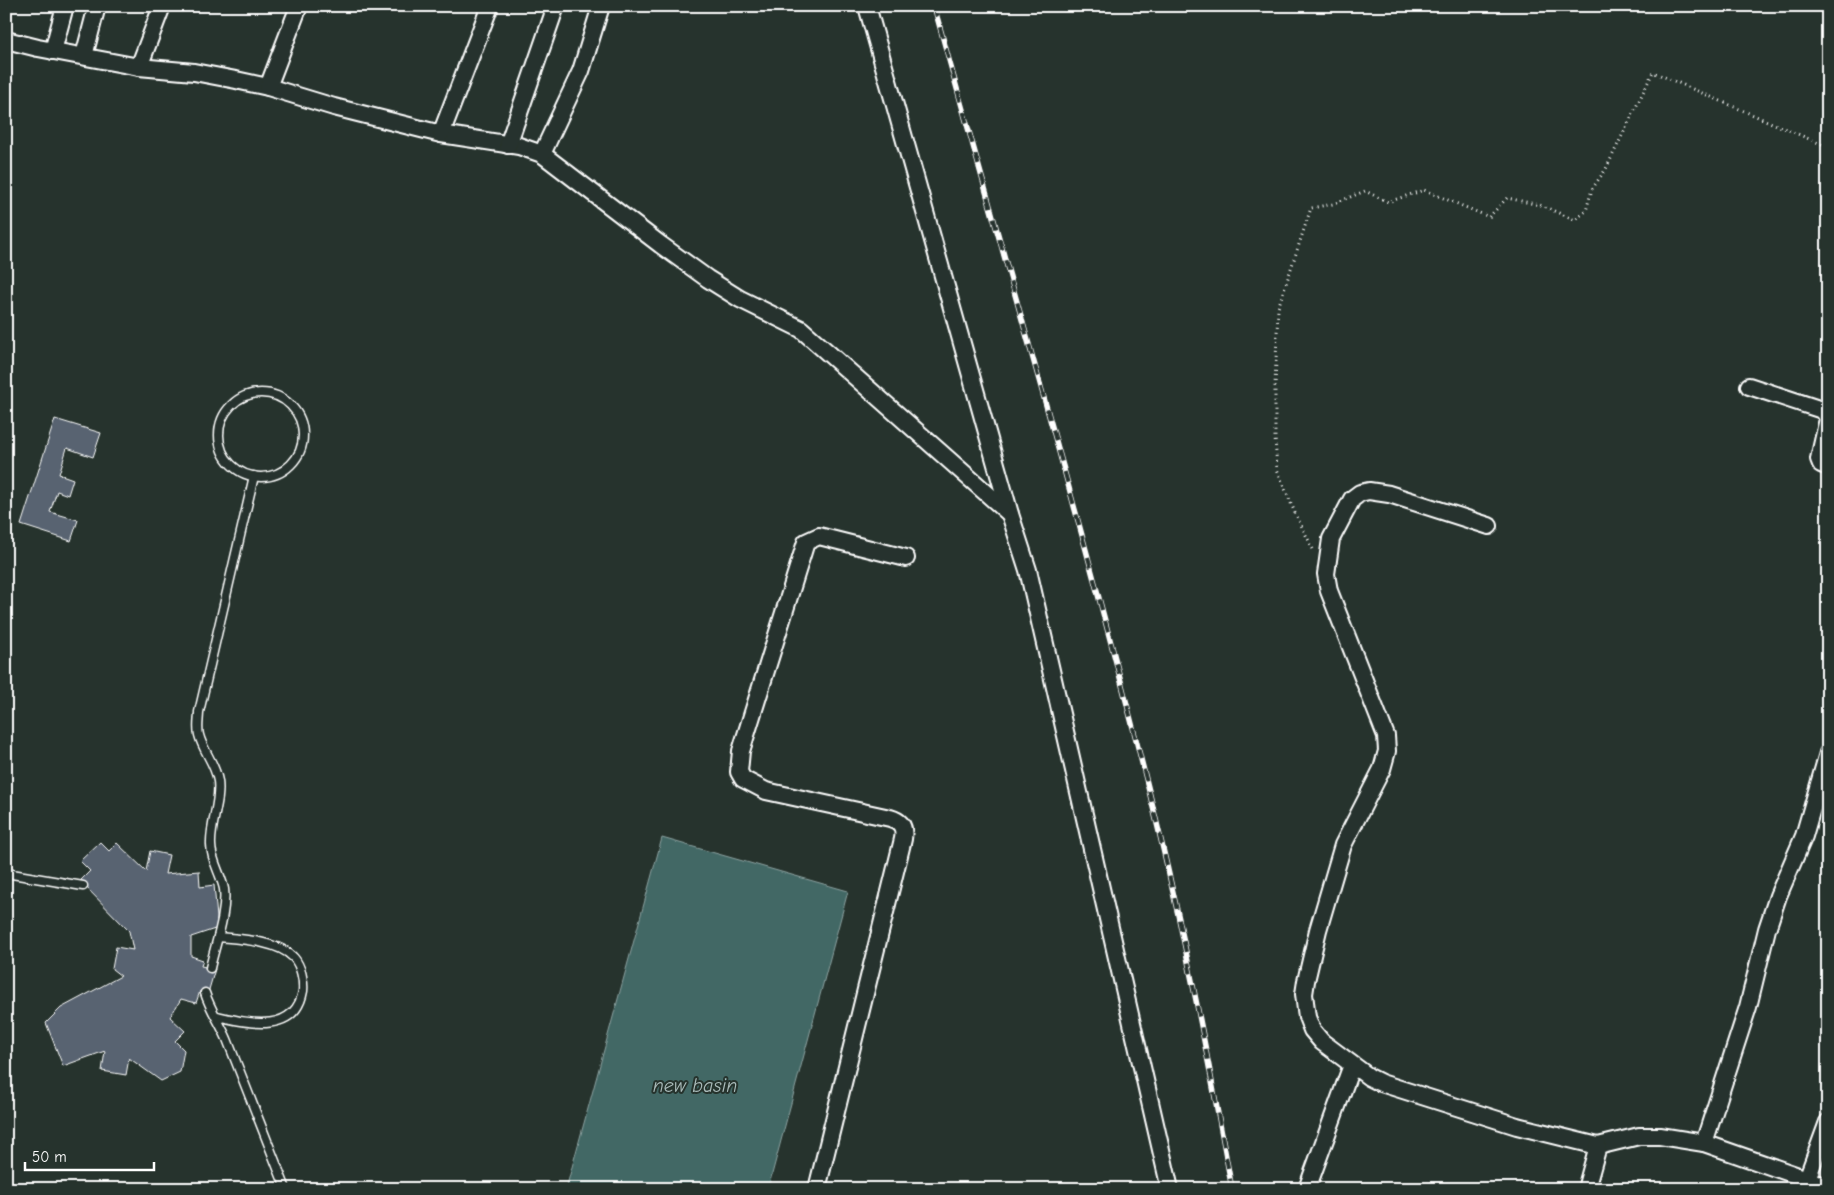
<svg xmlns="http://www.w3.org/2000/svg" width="1834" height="1195" font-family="'Comic Neue',sans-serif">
<rect width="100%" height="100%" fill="#26332d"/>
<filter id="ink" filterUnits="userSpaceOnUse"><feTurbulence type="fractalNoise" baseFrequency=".02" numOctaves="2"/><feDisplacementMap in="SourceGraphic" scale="10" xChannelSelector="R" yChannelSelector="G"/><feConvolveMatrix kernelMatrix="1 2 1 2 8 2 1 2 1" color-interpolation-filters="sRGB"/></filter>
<g filter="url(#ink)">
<!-- water -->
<path fill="#436865" stroke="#8ea4a3" d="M662,838L848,891L768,1189H566Z"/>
<!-- building -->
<g fill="#586471" stroke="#fff">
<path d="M55,419L101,433L93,457L67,448L59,474L73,479L68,495L57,491L50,512L78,520L71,541L21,525Z"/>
<path d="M100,842L109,851L117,843L146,871L150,851L169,855L165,874L199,871L200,887L214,885L218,928L191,937V956L203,960L201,966L215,969L208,993L200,991L196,1003L181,999L170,1017L185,1031L175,1041L184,1050L180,1072L161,1081L129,1058L126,1075L102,1071L105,1051L63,1066L46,1023L61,1008L121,976L112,969L116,947L133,950L129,931L80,881L90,871L80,861Z"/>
</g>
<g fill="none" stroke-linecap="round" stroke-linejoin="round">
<defs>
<g id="lane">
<circle cx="261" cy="435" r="42"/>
<path d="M6,873L83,886"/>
<path d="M210,968C215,945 227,913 224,889C221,874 211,860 211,845C210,823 221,802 218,781C215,763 203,751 199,735C197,728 199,719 199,712L254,476"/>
<path d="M205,993C210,1009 220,1023 227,1039L286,1189"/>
<path d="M217,1016C248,1023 295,1035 303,991C304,981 301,966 294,958C279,941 240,939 218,937"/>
</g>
<g id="street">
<path d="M867,6L1010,514L1028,570L1170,1189"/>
<path d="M6,40L38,48L139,67L194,72L236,80L268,87L334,107L441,134L519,146L542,154L661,245L708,279L740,299L801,329L1010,514"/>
<path d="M53,51L65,6"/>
<path d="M84,56L97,6"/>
<path d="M139,67L162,6"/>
<path d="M268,87L299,6"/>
<path d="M441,134L490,6"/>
<path d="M508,145L556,6"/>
<path d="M542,154L581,71L601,6"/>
<path d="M1749,386L1819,409L1824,411L1828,418"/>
<path d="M1828,419L1819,459L1821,464L1828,467"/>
<path d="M1489,526L1389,494L1369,491L1360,493L1352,499L1331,539L1326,574L1329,591L1386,736L1387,751L1382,769L1343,845L1318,930L1306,981L1304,994L1307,1017L1312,1030L1322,1042L1369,1077L1381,1083L1517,1126L1598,1146L1639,1136H1660L1704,1143L1807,1179L1828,1188"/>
<path d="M1704,1143L1748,1007L1767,929L1778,896L1804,836L1828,753"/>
<path d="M1807,1179L1828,1122"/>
<path d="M817,1189L903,839C905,827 901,821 890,818L766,791L743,779L739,772L741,751L806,542L819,536L906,558"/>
<path d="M1307,1189L1352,1065"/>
<path d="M1586,1189L1598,1146"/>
</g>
</defs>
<!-- lane casing -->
<use href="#lane" stroke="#fff" stroke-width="11"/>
<!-- street casing -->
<use href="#street" stroke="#fff" stroke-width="20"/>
<!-- path -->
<path stroke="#fff" stroke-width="3" stroke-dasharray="1 4" stroke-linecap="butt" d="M1313,549L1295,513L1277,469L1275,437V386L1278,308L1311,208L1333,204L1365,191L1388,202L1424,190L1489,217L1507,198L1540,205L1575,220L1586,211L1592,189L1606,169L1653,72L1828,147"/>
<!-- lane -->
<use href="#lane" stroke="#26332d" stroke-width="8"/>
<!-- street -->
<use href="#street" stroke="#26332d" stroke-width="16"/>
<defs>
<path id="rail" d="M934,6C1007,270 1085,533 1151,799C1183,927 1208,1058 1232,1189"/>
</defs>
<!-- rail casing -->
<use href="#rail" stroke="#fff" stroke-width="5.5"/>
<!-- rail -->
<use href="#rail" stroke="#26332d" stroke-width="4" stroke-dasharray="11" stroke-linecap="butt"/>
</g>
</g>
<g text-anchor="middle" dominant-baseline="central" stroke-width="4" stroke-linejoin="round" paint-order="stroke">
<!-- water labels -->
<g font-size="20" font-style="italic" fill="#aabbba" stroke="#26332d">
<text x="695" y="1085">new basin</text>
</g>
</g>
<!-- margin -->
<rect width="1834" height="1195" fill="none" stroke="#26332d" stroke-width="25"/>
<rect x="12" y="12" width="1809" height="1170" fill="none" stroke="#fff" stroke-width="2" filter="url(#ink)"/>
<!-- scale -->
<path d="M25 1162v8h129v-8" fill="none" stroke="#ffffff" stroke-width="2.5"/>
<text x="32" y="1162" font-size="15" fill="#ffffff" stroke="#26332d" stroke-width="4" paint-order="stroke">50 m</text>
</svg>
